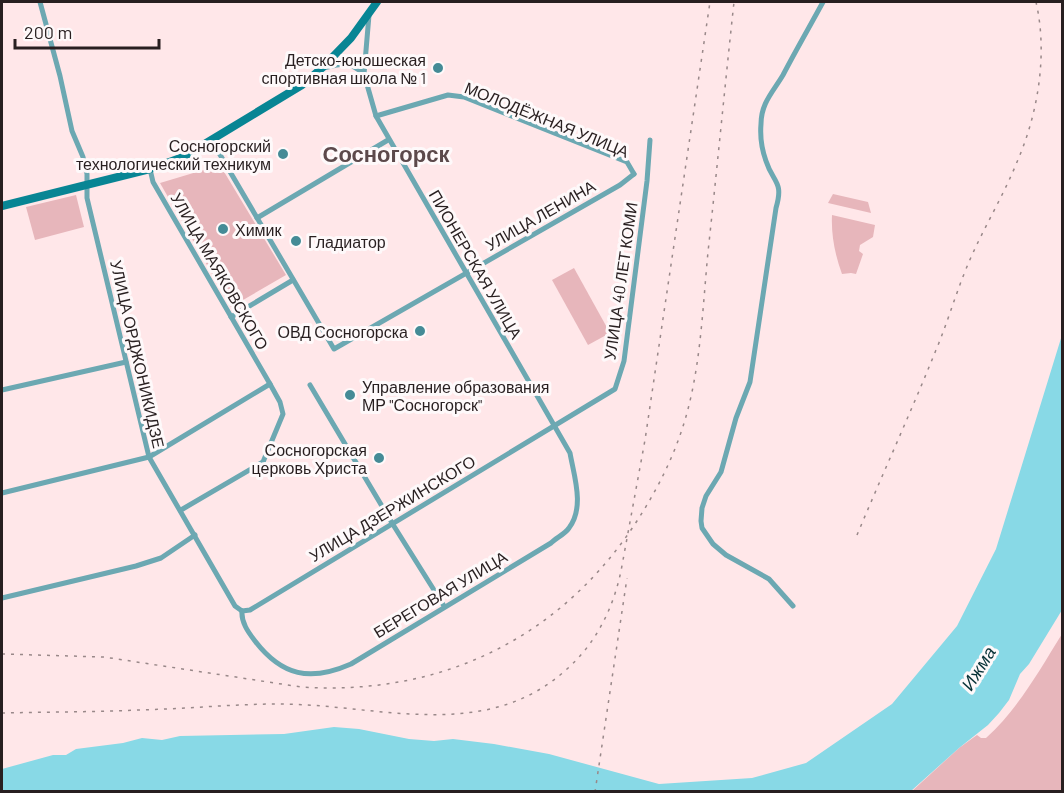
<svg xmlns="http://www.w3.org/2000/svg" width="1064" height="793" font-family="Barlow,sans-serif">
<rect width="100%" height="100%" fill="#ffe7e9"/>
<!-- green -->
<g fill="#e7b6bb">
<path d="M220,165L286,275L231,307L160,183Z"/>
<path d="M833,194L868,202L871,213L828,203Z"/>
<path d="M76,195L84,227L35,240L26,207Z"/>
<path d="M832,215L875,225L873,237L860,245L859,251L863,254L856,274L851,273L842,274C835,255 831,235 832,215Z"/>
<path d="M574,268L610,333L588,345L552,280Z"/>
<path d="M1062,634V791L911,792L959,748L977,735L981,738H986C1018,709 1039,671 1062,634Z"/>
</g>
<!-- water -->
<path fill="#88d9e6" d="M1062,335V610L1029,664L1020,674L1009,700L999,713L988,725L959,748L911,791H2V769L53,755H66L76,749L123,743L142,738L162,740L180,736L284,734L334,727L359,729L409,739L434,741L453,739L494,744L549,754L659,784L752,778L806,763L892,704L957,626L996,549Z"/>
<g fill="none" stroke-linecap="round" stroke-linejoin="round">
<!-- minor -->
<g stroke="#6ca8b2" stroke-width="5">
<path d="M40,2L60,76L72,131L83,157L87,174V198L149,457L235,606L242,611"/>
<path d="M324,68C343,63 349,61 364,74"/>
<path d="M376,116L448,95L464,97L627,162L634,174"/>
<path d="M212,141L334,349L620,185L634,174"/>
<path d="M150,169L153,182L270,384L280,402L283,414L263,462L181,510"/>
<path d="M257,218L388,140"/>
<path d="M231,317L293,280"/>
<path d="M310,385L392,523L444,606"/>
<path d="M2,390L126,362"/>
<path d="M2,493L149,457L270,384"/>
<path d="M2,598L136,566L161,558L195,535"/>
<path d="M793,606L769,579L726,555L713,544L702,528L701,521L702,508L706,496L721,472L736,418L750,382L776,208C784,181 773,183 766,161C762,150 760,136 761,124C761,103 773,92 783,75C796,50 810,26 823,2"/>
<path d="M242,611C241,622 248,632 255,641C282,676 310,682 351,664L551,543C556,538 565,534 569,528C585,507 574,476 570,453L376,116L364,74L369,15"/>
<path d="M242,611L250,610L615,389L624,361L647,181L650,140"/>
</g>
<!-- secondary -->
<path stroke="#088594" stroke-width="8" d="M2,206L150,169L183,157L302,85L322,68L351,38L377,2"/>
<!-- rail -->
<g stroke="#998889" stroke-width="1.5" stroke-dasharray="3 6" stroke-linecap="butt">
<path d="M857,535C883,473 911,412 936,350C947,324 955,296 966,269C981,232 1002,199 1017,162C1038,114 1048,54 1036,2"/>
<path d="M2,654L104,657L301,687C438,696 556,641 633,527C657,491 677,452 688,409C701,359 703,304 708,252C717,169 725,85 734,2"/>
<path d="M2,713C47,712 93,712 138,710C185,709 232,704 279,704C377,704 485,744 567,669C596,643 613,609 621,571L645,440L710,2"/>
<path d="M595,792L627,578"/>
</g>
</g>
<!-- markers -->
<g fill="#458b96" stroke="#fef9fa" stroke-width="2">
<circle cx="438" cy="68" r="6"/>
<circle cx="283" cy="154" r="6"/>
<circle cx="223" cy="229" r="6"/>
<circle cx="296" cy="241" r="6"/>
<circle cx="420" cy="331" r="6"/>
<circle cx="350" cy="395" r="6"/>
<circle cx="379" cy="458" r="6"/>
</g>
<g text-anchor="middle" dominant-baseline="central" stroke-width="6" stroke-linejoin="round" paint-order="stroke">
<!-- poi labels -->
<g font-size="16" fill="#281f20" stroke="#fef9fa" text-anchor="end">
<text x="426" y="59">Детско-юношеская<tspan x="426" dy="18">спортивная школа № 1</tspan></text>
<text x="271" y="145">Сосногорский<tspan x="271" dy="18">технологический техникум</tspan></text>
<text x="235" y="229" text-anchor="start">Химик</text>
<text x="308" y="241" text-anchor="start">Гладиатор</text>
<text x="408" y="331">ОВД Сосногорска</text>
<text x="362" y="386" text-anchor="start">Управление образования<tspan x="362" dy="18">МР "Сосногорск"</tspan></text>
<text x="367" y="449">Сосногорская<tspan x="367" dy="18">церковь Христа</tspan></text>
</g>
<!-- street labels -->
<g font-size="16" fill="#281f20" stroke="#fef9fa">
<text transform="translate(547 119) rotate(22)">МОЛОДЁЖНАЯ УЛИЦА</text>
<text transform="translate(540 215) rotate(-30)">УЛИЦА ЛЕНИНА</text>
<text transform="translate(476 264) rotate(60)">ПИОНЕРСКАЯ УЛИЦА</text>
<text transform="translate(220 271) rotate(60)">УЛИЦА МАЯКОВСКОГО</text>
<text transform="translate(620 281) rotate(-82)">УЛИЦА 40 ЛЕТ КОМИ</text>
<text transform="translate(138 354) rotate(77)">УЛИЦА ОРДЖОНИКИДЗЕ</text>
<text transform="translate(392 508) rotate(-31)">УЛИЦА ДЗЕРЖИНСКОГО</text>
<text transform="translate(440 594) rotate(-31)">БЕРЕГОВАЯ УЛИЦА</text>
</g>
<!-- water labels -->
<g font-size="18" font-style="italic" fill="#083237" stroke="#fef9fa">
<text transform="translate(978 668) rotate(-58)">Ижма</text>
</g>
<!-- district labels -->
<g font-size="22" font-weight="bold" fill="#5c494b" stroke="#fef9fa">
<text x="386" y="153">Сосногорск</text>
</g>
</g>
<!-- border -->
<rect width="1064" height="793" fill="none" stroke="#281f20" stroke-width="6"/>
<!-- scale -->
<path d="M15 39v9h144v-9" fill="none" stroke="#281f20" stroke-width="3"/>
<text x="24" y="39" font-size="18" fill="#281f20" stroke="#fef9fa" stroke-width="4.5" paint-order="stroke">200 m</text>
</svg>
